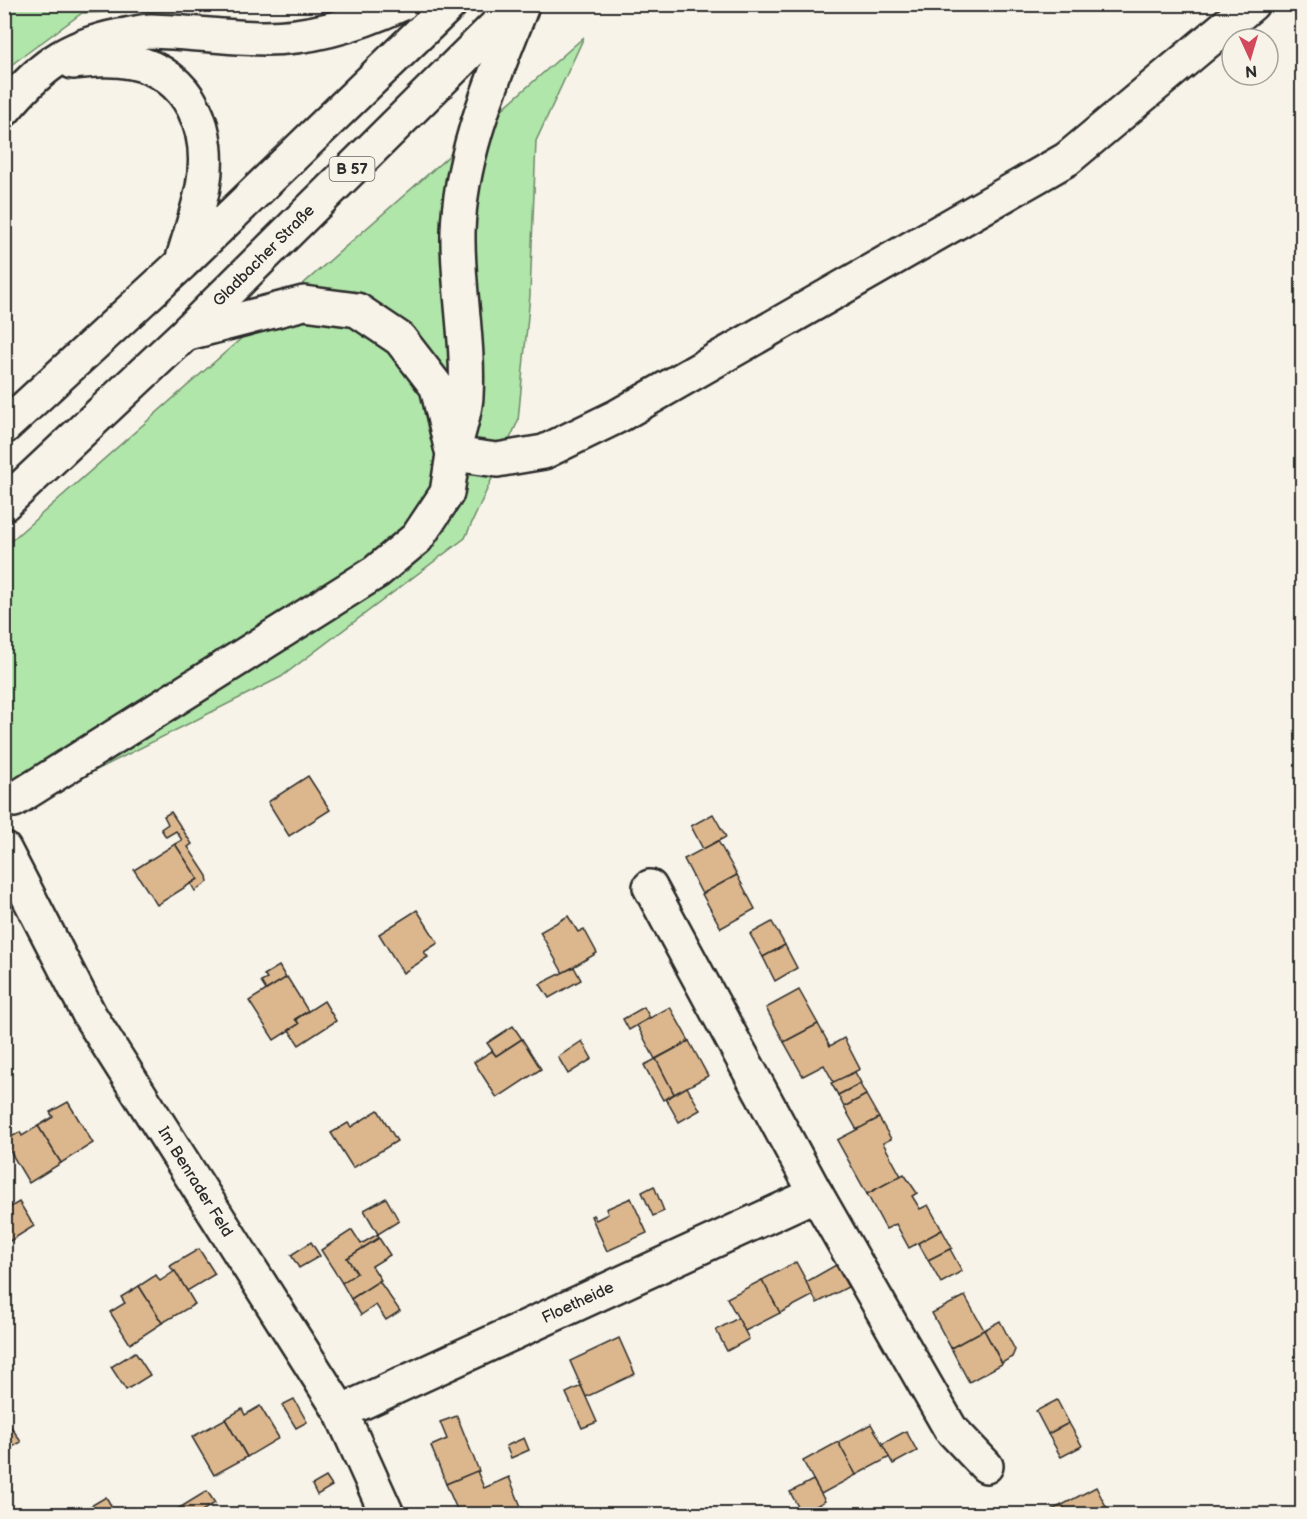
<svg xmlns="http://www.w3.org/2000/svg" width="1307" height="1519" font-family="'Balsamiq Sans',sans-serif">
<rect width="100%" height="100%" fill="#f7f3e8"/>
<filter id="ink" filterUnits="userSpaceOnUse"><feTurbulence type="fractalNoise" baseFrequency=".0167" numOctaves="2"/><feDisplacementMap in="SourceGraphic" scale="12" xChannelSelector="R" yChannelSelector="G"/><feConvolveMatrix kernelMatrix="1 2 1 2 8 2 1 2 1" color-interpolation-filters="sRGB"/></filter>
<g filter="url(#ink)">
<!-- green -->
<g fill="#b0e6a9" stroke="#6e886a" stroke-width="1.5">
<path d="M5,4H331V5L82,13L15,62L5,73Z"/>
<path d="M584,37L536,141L530,295L518,421L465,538L281,677L49,794L5,785L4,547Z"/>
</g>
<!-- building -->
<g fill="#dcb78d" stroke="#2b2b2b" stroke-width="1.5">
<path d="M308,776L330,810L289,836L268,802Z"/>
<path d="M171,812L192,844L188,847L207,876L208,882L195,891L191,884L198,879L175,844L182,840L176,831L166,837L161,829L168,824L164,816Z"/>
<path d="M713,814L726,837L703,849L691,826Z"/>
<path d="M718,841L737,875L702,894L684,859Z"/>
<path d="M175,844L198,879L157,905L134,870Z"/>
<path d="M737,875L755,909L721,928L702,894Z"/>
<path d="M417,910L438,943L424,952L428,957L403,973L379,934Z"/>
<path d="M568,916L578,932L584,929L597,953L563,973L540,932Z"/>
<path d="M772,922L785,945L763,957L750,934Z"/>
<path d="M785,945L797,968L775,981L763,957Z"/>
<path d="M279,966L286,978L266,990L261,982L267,979L264,975Z"/>
<path d="M574,967L581,980L549,998L540,984Z"/>
<path d="M287,977L308,1011L295,1019L299,1024L274,1040L249,1001Z"/>
<path d="M799,990L818,1024L784,1042L766,1008Z"/>
<path d="M324,1001L336,1021L299,1045L289,1030L299,1024L296,1019Z"/>
<path d="M644,1007L650,1018L629,1030L623,1019Z"/>
<path d="M670,1007L689,1041L655,1059L637,1025Z"/>
<path d="M818,1024L830,1046L844,1038L860,1069L834,1083L824,1065L803,1076L784,1042Z"/>
<path d="M513,1026L522,1039L496,1056L487,1043Z"/>
<path d="M522,1039L541,1069L497,1098L474,1062L492,1051L496,1056Z"/>
<path d="M582,1041L592,1059L568,1074L558,1057Z"/>
<path d="M689,1041L708,1076L674,1094L656,1059Z"/>
<path d="M656,1059L674,1094L663,1100L644,1065Z"/>
<path d="M855,1072L861,1083L838,1095L831,1083Z"/>
<path d="M860,1084L866,1095L844,1107L838,1095Z"/>
<path d="M687,1087L700,1110L679,1122L666,1099Z"/>
<path d="M866,1095L879,1118L857,1130L844,1107Z"/>
<path d="M68,1102L93,1143L61,1163L38,1126L53,1117L50,1112Z"/>
<path d="M378,1110L397,1141L353,1168L331,1133L348,1123L351,1127Z"/>
<path d="M879,1118L891,1139L883,1143L901,1176L867,1194L837,1140Z"/>
<path d="M38,1126L61,1163L29,1183L4,1141L20,1132L22,1136Z"/>
<path d="M904,1174L917,1193L912,1196L920,1209L928,1205L942,1230L909,1248L896,1224L886,1229L867,1194Z"/>
<path d="M654,1186L664,1211L653,1216L642,1192Z"/>
<path d="M386,1198L399,1221L378,1234L364,1210Z"/>
<path d="M631,1198L647,1233L607,1251L591,1216L593,1215L596,1220L608,1214L606,1209Z"/>
<path d="M19,1202L34,1226L10,1241L4,1233V1211Z"/>
<path d="M352,1230L361,1244L378,1234L379,1238L347,1258L357,1273L342,1283L321,1250Z"/>
<path d="M942,1230L952,1248L928,1260L918,1243Z"/>
<path d="M379,1238L390,1255L372,1266L381,1280L351,1299L342,1283L357,1273L347,1258Z"/>
<path d="M311,1242L320,1256L299,1268L291,1255Z"/>
<path d="M199,1249L215,1274L187,1291L170,1266Z"/>
<path d="M950,1249L962,1271L941,1283L928,1260Z"/>
<path d="M796,1262L814,1295L780,1313L762,1280Z"/>
<path d="M836,1265L848,1287L817,1303L806,1282Z"/>
<path d="M175,1271L195,1304L162,1323L139,1286L156,1275L160,1281Z"/>
<path d="M762,1280L780,1313L745,1331L727,1298Z"/>
<path d="M379,1281L400,1311L386,1320L376,1305L361,1315L351,1299Z"/>
<path d="M139,1286L162,1323L130,1344L110,1312L125,1303L121,1297Z"/>
<path d="M965,1296L984,1330L951,1348L932,1313Z"/>
<path d="M738,1318L749,1339L727,1351L716,1330Z"/>
<path d="M1000,1321L1015,1350L1012,1357L1002,1363L984,1330Z"/>
<path d="M984,1330L1002,1364L969,1382L951,1348Z"/>
<path d="M619,1338L635,1374L586,1397L570,1361Z"/>
<path d="M135,1352L150,1375L126,1390L111,1367Z"/>
<path d="M581,1386L597,1422L582,1428L566,1393Z"/>
<path d="M294,1399L307,1422L296,1428L282,1405Z"/>
<path d="M1057,1400L1069,1423L1048,1434L1036,1411Z"/>
<path d="M260,1406L279,1438L247,1457L225,1419L242,1409L245,1415Z"/>
<path d="M457,1416L479,1471L446,1484L431,1446L447,1439L440,1422Z"/>
<path d="M225,1419L247,1457L214,1475L192,1437Z"/>
<path d="M1069,1423L1082,1446L1061,1457L1048,1434Z"/>
<path d="M871,1424L890,1457L856,1475L838,1442Z"/>
<path d="M10,1425L21,1442L4,1452V1429Z"/>
<path d="M906,1431L917,1451L893,1464L882,1444Z"/>
<path d="M524,1438L529,1450L511,1458L506,1446Z"/>
<path d="M838,1442L856,1475L821,1494L803,1461Z"/>
<path d="M477,1471L484,1488L509,1477L524,1514H459L446,1484Z"/>
<path d="M326,1477L332,1486L317,1495L312,1485Z"/>
<path d="M813,1480L825,1501L802,1514L790,1492Z"/>
<path d="M1096,1487L1110,1514H1067L1062,1505Z"/>
<path d="M207,1491L215,1503L197,1514H179L176,1510Z"/>
<path d="M106,1497L116,1514H87L92,1512L89,1507Z"/>
<path d="M1062,1505L1067,1514H1043Z"/>
</g>
<g fill="none" stroke-linecap="round" stroke-linejoin="round">
<defs>
<g id="street">
<path d="M14,800L376,572L417,538L447,493L453,454L497,460L544,452L618,416L1067,159L1252,4"/>
<path d="M4,849L90,1016L341,1412L387,1514"/>
<path d="M650,887L816,1194L950,1428L986,1466"/>
<path d="M341,1412L816,1194"/>
</g>
<g id="primary">
<path d="M73,62C93,60 112,58 132,62C192,74 213,132 203,187C198,212 189,238 182,262"/>
<path d="M4,110C39,68 65,47 120,36C130,35 141,31 151,31C189,32 227,38 265,38C313,38 358,24 401,4"/>
<path d="M188,333L304,303L357,310L400,339L437,387L451,447"/>
<path d="M4,427L182,263L450,4"/>
<path d="M453,454C457,435 465,415 466,396C469,341 457,286 458,232C460,154 493,80 521,8"/>
<path d="M4,504L186,333L518,4"/>
</g>
</defs>
<!-- street casing -->
<use href="#street" stroke="#2b2b2b" stroke-width="38"/>
<!-- primary casing -->
<use href="#primary" stroke="#2b2b2b" stroke-width="38"/>
<!-- street -->
<use href="#street" stroke="#f7f3e8" stroke-width="33"/>
<!-- primary -->
<use href="#primary" stroke="#f7f3e8" stroke-width="33"/>
</g>
</g>
<g text-anchor="middle" dominant-baseline="central" stroke-width="6" stroke-linejoin="round" paint-order="stroke">
<!-- shield labels -->
<rect fill="#f7f3e8" stroke="#686764" stroke-width="1.5" x="329.5" y="157" width="45" height="24" rx="4.5"/>
<g font-size="15" font-weight="bold" fill="#2b2b2b">
<text x="352" y="169">B 57</text>
</g>
<!-- street labels -->
<g font-size="16" fill="#2b2b2b" stroke="#f7f3e8">
<text transform="translate(264 256) rotate(-45)">Gladbacher Straße</text>
<text transform="translate(195 1182) rotate(58)">Im Benrader Feld</text>
<text transform="translate(578 1303) rotate(-25)">Floetheide</text>
</g>
</g>
<!-- margin -->
<rect width="1307" height="1519" fill="none" stroke="#f7f3e8" stroke-width="24"/>
<rect x="12" y="12" width="1283" height="1495" fill="none" stroke="#2b2b2b" stroke-width="2" filter="url(#ink)"/>
<!-- north arrow -->
<g transform="translate(1250 57) rotate(176)"><circle r="28" fill="#f7f3e8" stroke="#a5a39c" stroke-width="1.5"/>
<path d="M0-4.5L10 22L0 15L-10 22Z" fill="#d1495b"/>
<text y="-9" font-size="16" font-weight="bold" text-anchor="middle" fill="#2b2b2b">N</text>
</g>
</svg>
